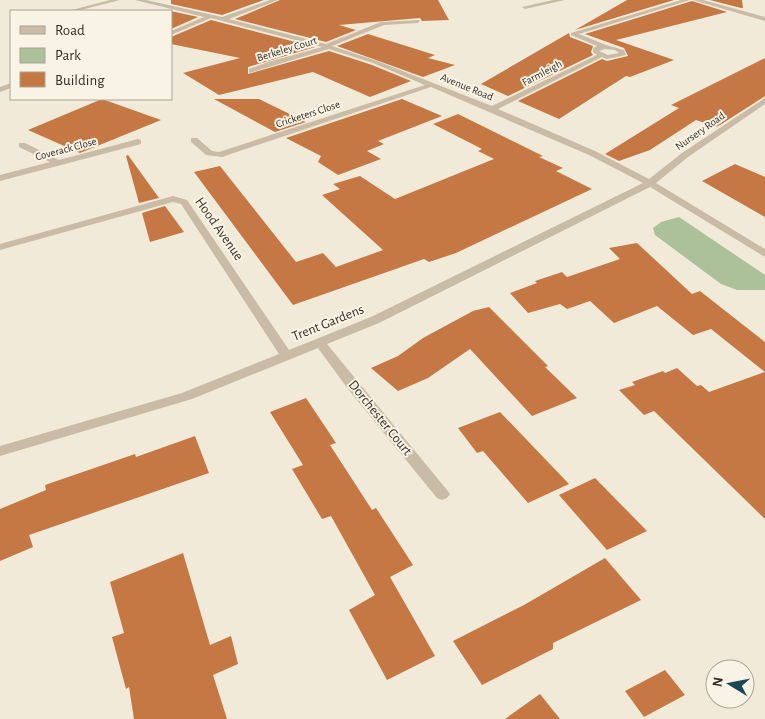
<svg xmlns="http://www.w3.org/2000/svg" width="765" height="719" font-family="'Alegreya Sans',sans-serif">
<rect width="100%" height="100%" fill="#f1ead9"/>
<!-- green -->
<path fill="#acc099" d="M679,217L765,275V290H737L721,284L655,235L653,228L661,222Z"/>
<!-- building -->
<g fill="#c57843">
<path d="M171,0H264L222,15L171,4Z"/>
<path d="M280,0H438L449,20L422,21L420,18L339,25L356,30L326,42L235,19Z"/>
<path d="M627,0H674L575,30L582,26Z"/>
<path d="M710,0H742L743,8H741Z"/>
<path d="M692,1L727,12L616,40L674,60L630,77L626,76L559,119L518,101L602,59L607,61L628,56L624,48L585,34Z"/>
<path d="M171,11L198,17L171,29Z"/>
<path d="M211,20L315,47L248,67V74L329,51L372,65L411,81L370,97L313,72L219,95L183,73L240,58L171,44V37Z"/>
<path d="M569,33L570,37L593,46L591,52L593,55L508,96L481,84Z"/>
<path d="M368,34L435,55L428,58L455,65L423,77L337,46Z"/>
<path d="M765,58V96L720,125L716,127L696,120L650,150L619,161L605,154L679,108L671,105Z"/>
<path d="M102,99L161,120L80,153L28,130Z"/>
<path d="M214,99H259L306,122L275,132Z"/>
<path d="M402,99L442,116L378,141L384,144L367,151L381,159L338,175L318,162L321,156L286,138Z"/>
<path d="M458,114L543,156L539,157L563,168L556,171L592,189L456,253L429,262L424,259L293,305L194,172L220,166L296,262L323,253L336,267L383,250L322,195L340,189L333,184L360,176L395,199L494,159L478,151L482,149L433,124Z"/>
<path d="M128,155L159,198L139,203L126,156Z"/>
<path d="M735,164L765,177V217L702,181Z"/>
<path d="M165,206L184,232L150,242L142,213Z"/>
<path d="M637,243L692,294L700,291L765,342V519L654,411L644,415L619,390L635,385L632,382L663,371L665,373L677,368L697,386L701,385L709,392L765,372L711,329L693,335L657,306L614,323L590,301L567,309L560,304L528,313L510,293L537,283L535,281L562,272L567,277L620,259L609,248Z"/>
<path d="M489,307L548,366L545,367L577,398L532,416L470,349L428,378L398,391L371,368L398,356L423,338L473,311Z"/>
<path d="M306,398L336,443L330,445L372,510L376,508L413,565L390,577L435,656L387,680L349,610L375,595L331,516L322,519L292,469L303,465L270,412Z"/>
<path d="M500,412L569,484L528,503L483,451L477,453L458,428Z"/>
<path d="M195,436L209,473L29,535L33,547L0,561V509L46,490L45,485L135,454L136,457Z"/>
<path d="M595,478L647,531L607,550L559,495Z"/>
<path d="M183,553L210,645L231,636L238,664L213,675L227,719H134L129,687L126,689L112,637L124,633L110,582Z"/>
<path d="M605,558L641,600L553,643V649L482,685L453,641L524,605Z"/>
<path d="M665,670L685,695L644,717L625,691Z"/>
<path d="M540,694L560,719H505Z"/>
</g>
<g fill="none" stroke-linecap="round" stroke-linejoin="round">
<!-- minor -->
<g fill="#c9bba5" fill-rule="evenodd">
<path d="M110,0H120L77,11H68Z"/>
<path d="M135,0H146L222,17L270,0H278L229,19L326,44L381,22L420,20L418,23L384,25L332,46L377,61L492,106L597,55L593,52V48L597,46L571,35V33L681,0H690L579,34L606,45L624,50L626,55L607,59L602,57L498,109L595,151L649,179L682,153L765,98V104L688,157L656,183L765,249V257L650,187L379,323L327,344L447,490L450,494L447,498L442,500L437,498L348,389L318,348L192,399L0,456V446L182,393L279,354L181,204L173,202L0,250V244L173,196L187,200L289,350L371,317L643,183L589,155L431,87L222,157L206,155L191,142V138H197L212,151L219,152L425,85L373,63L329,49L249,73V69L268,62L322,47L211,18L171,35V31L204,17ZM605,49L615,50L619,53L608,55L599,51Z"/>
<path d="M553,0H565L525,9L522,7Z"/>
<path d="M693,0H703L765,17V21Z"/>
<path d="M11,83V88L0,92V87Z"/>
<path d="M138,139L141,140V144L0,181V175L50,162L19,147V143H25L59,160Z"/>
</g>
</g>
<g text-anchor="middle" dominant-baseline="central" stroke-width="4" stroke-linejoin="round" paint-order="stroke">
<!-- far-street labels -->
<g font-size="11" fill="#342d26" stroke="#f9f3e5">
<text transform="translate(287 49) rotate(-17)">Berkeley Court</text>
<text transform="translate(542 73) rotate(-28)">Farmleigh</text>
<text transform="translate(467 87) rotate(22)">Avenue Road</text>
<text transform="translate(308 114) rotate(-18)">Cricketers Close</text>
<text transform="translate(700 131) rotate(-35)">Nursery Road</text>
<text transform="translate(66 149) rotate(-15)">Coverack Close</text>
</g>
<!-- street labels -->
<g font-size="14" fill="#342d26" stroke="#f9f3e5">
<text transform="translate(219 229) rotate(55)">Hood Avenue</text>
<text transform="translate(328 323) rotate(-22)">Trent Gardens</text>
<text transform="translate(380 418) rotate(51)">Dorchester Court</text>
</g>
</g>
<!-- legend -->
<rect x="10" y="10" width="162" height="90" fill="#f9f3e5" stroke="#aaa499"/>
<rect x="20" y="26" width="25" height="8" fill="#c9bba5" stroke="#aaa499"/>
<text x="55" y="35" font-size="15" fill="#342d26">Road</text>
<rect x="20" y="48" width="25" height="15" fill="#acc099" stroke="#aaa499"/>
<text x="55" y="60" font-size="15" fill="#342d26">Park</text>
<rect x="20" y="72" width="25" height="15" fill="#c57843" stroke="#aaa499"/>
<text x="55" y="85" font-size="15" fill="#342d26">Building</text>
<!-- north arrow -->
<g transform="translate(730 684) rotate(280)"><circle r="24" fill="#f9f3e5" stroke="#aaa499"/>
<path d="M0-4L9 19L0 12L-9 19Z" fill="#1c4855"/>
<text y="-8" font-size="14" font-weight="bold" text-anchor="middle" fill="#342d26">N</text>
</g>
</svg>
